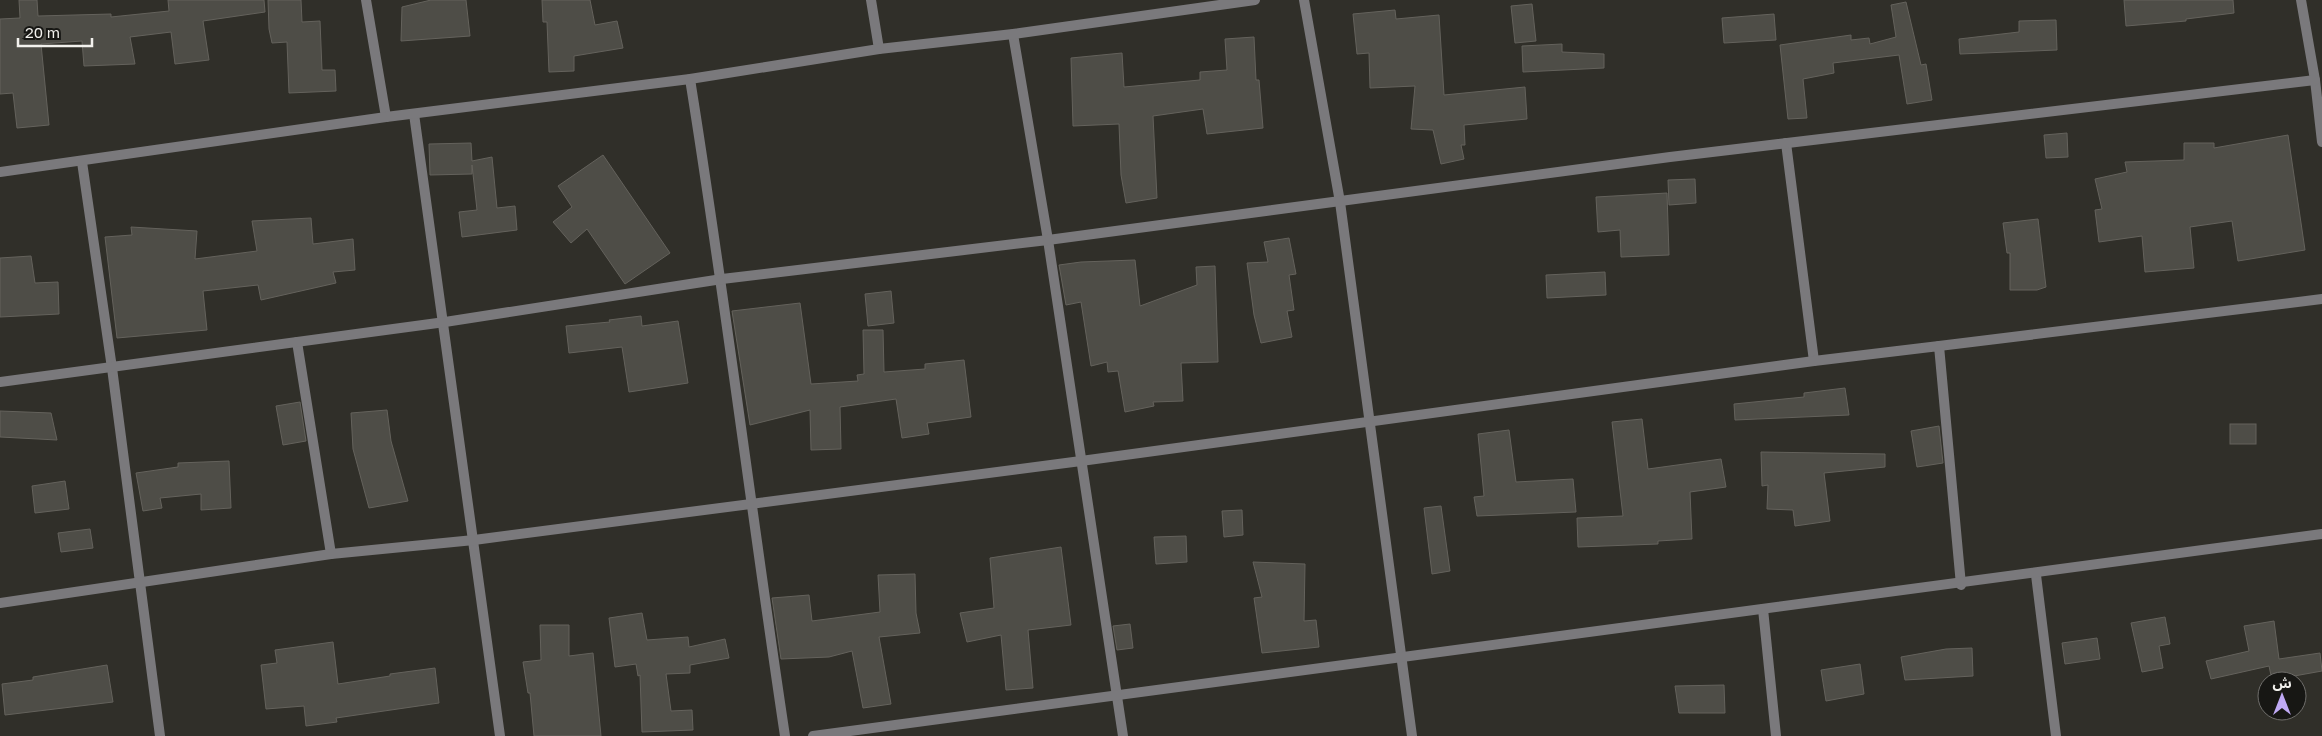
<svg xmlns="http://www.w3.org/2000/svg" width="2322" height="736" font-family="'Golos Text','Noto Sans Arabic',sans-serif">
<rect width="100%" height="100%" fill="#302f29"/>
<!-- building -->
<g fill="#4e4d47" stroke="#64625c">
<path d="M19,0H37L38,16L111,14V17L169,11L168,0H264L265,12L203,21L209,60L175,64L171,32L130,37L135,64L84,66L82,41L41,44L49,125L17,128L13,93L0,94V19L20,18Z"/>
<path d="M268,0H301L302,22L320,21L322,70H335L336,91L289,93L287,42L272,43L269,29Z"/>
<path d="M431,0H466L470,36L401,41L402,7Z"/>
<path d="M542,0H590L595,25L617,21L623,48L574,56V71L549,72L547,22H543Z"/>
<path d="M2124,0H2233L2234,13L2186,19V21L2126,26Z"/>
<path d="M1906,2L1921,65L1926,64L1932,100L1907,104L1899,55L1833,63L1834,73L1803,79L1807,118L1788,119L1780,45L1851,35V40L1869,38L1870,44L1896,37L1891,5Z"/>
<path d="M1532,4L1536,41L1515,43L1511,6Z"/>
<path d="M1395,10L1396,19L1439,15L1444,95L1525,87L1527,119L1464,125L1465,145H1461L1464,159L1441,164L1433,130L1411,129L1415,86L1370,88L1369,53L1357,54L1353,14Z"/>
<path d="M1774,14L1776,40L1724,43L1722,18Z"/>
<path d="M2056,20L2057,50L1960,54L1959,39L2019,32V21Z"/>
<path d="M1254,37L1256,80H1259L1263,128L1207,134L1203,109L1153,116L1157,198L1126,203L1121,175L1119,124L1073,126L1071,58L1122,53L1124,87L1200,80V72L1227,70L1225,39Z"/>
<path d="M1562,44V52L1604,54V68L1523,72L1522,46Z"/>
<path d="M2067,133L2068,157L2046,158L2044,135Z"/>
<path d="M2288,135L2305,250L2238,261L2232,221L2190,227L2194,268L2145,272L2142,236L2099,242L2095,210L2102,209L2095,179L2127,172L2125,162L2184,160V143H2214V148Z"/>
<path d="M471,143L472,161L492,157L497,208L515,206L517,230L462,237L459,212L477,210L472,165V174L430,175L429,144Z"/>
<path d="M603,155L670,253L625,284L587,229L571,243L553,222L572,207L558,186Z"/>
<path d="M1695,179L1696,203L1669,205L1668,180Z"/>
<path d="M1667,193L1669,255L1621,257L1620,230L1598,232L1596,197Z"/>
<path d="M311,218L313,244L353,239L355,270L333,272L336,283L261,300L258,285L203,291L207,330L117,338L105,237L132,235L131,227L197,231L195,259L257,251L252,221Z"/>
<path d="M2038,219L2046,287L2037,290H2010V253H2007L2003,223Z"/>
<path d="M1289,238L1296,274L1289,275L1294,310L1287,311L1292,337L1261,343L1254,315L1247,263L1268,262L1264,242Z"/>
<path d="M31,256L35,283L58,282L59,314L0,317V258Z"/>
<path d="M1135,260L1140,306L1197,285L1196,267L1215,266L1218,362L1181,363L1183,401L1153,402L1154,406L1125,412L1118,371L1108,372L1107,362L1091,366L1081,302L1066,305L1059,265L1081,262Z"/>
<path d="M1605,272L1606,295L1547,298L1546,275Z"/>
<path d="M891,291L894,323L868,326L865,294Z"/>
<path d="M800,303L811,384L858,381L857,375L864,374L863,330H883L884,372L925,369V364L964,360L971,417L927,423L929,434L902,438L896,399L840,407L841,449L811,450L810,410L750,425L732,311Z"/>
<path d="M641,316L642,326L678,321L688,383L629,392L622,347L569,353L566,326L610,322L609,320Z"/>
<path d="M1845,388L1849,415L1735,420L1734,404L1804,397V393Z"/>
<path d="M300,402L306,441L283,445L276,406Z"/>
<path d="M387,410L391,441L408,501L369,508L353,449L351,413Z"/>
<path d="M0,411L51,413L57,440L0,437Z"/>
<path d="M1642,419L1648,469L1721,459L1726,487L1690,492L1692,539L1658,541V544L1578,547L1577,518L1623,516L1612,422Z"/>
<rect x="2230" y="424" width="26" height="20"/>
<path d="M1939,426L1943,463L1917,467L1911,431Z"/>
<path d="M1509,430L1516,482L1573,479L1576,512L1477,516L1474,497L1484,496L1478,434Z"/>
<path d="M1761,452L1885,454V467L1824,473L1830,521L1795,526L1793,510L1767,509L1768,485L1762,486Z"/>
<path d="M229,461L231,508L201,510V494L160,498L162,508L143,511L136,473L178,467V463Z"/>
<path d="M65,481L69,509L35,513L32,486Z"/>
<path d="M1441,506L1450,571L1432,574L1424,508Z"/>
<path d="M1242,510L1243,535L1224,537L1222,511Z"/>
<path d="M90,529L93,548L61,552L58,533Z"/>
<path d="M1186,536L1187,562L1156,564L1154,537Z"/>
<path d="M1061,547L1071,625L1028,630L1033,688L1006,690L1001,635L967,642L960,613L994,608L990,558Z"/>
<path d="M1253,562L1305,564L1304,621L1316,620L1319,647L1262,653L1254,598L1262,597Z"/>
<path d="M915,574L916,613L920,633L879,637L891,704L863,708L852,651L829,657L781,659L772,598L809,595L812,621L880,612L878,575Z"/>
<path d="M642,613L647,640L688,637L689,647L725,639L729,658L690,665V673L666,674L671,711L692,710L693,730L642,732L640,675L638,676L636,664L615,667L609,618Z"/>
<path d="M2165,617L2170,644L2159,646L2163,668L2142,672L2131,623Z"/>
<path d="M2274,621L2279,659L2320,653L2322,671L2272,680L2269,666L2211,679L2206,661L2249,651L2244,626Z"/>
<path d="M1130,624L1133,648L1117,650L1113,626Z"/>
<path d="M540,625H569V656L593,653L601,736H534L530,693H528L523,662L541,660Z"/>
<path d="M2097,638L2100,659L2065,664L2062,643Z"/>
<path d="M333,642L338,684L390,676V674L435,668L439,703L336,718L337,722L306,726L304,706L266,709L261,665L277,663L275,650Z"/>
<path d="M1972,648L1973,676L1905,680L1901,657L1946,649Z"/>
<path d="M1860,664L1864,694L1826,701L1821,670Z"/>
<path d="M107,665L113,702L5,715L2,684L33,680V677Z"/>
<path d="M1724,685L1725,713H1679L1675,686Z"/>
</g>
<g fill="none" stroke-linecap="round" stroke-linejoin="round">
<!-- minor -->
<g stroke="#7a797c" stroke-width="10">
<path d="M366,0L386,117"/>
<path d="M871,0L879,49"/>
<path d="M1304,0L1340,202L1412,736"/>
<path d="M2301,0L2315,80L2322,142"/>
<path d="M1013,34L1048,240L1123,736"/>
<path d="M690,79C725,297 752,517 785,736"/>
<path d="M414,114L500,736"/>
<path d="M1786,143L1814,361"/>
<path d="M82,162L112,368L160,736"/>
<path d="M0,172L386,117L690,79L879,49L1013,34L1255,0"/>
<path d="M297,342L331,554"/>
<path d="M1939,346L2322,299"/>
<path d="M0,382L445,322L722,279L1048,240L1670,157L2315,80"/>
<path d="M2036,575L2056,736"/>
<path d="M0,603L331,554L474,540L1081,461L1814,361L1939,346L1961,585"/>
<path d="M1763,609L1776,736"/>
<path d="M813,736C1316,666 1820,606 2322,534"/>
</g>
</g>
<!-- north arrow -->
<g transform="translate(2282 696)"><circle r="24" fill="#171714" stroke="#6f6e6b"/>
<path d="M0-4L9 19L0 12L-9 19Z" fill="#bfa9f4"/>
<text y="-8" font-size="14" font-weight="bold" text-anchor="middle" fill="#f2f1ed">ش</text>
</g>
<!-- scale -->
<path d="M18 38v8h74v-8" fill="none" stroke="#f2f1ed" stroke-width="2.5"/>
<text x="25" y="38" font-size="15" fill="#f2f1ed" stroke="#171714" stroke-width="4" paint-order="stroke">20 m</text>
</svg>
